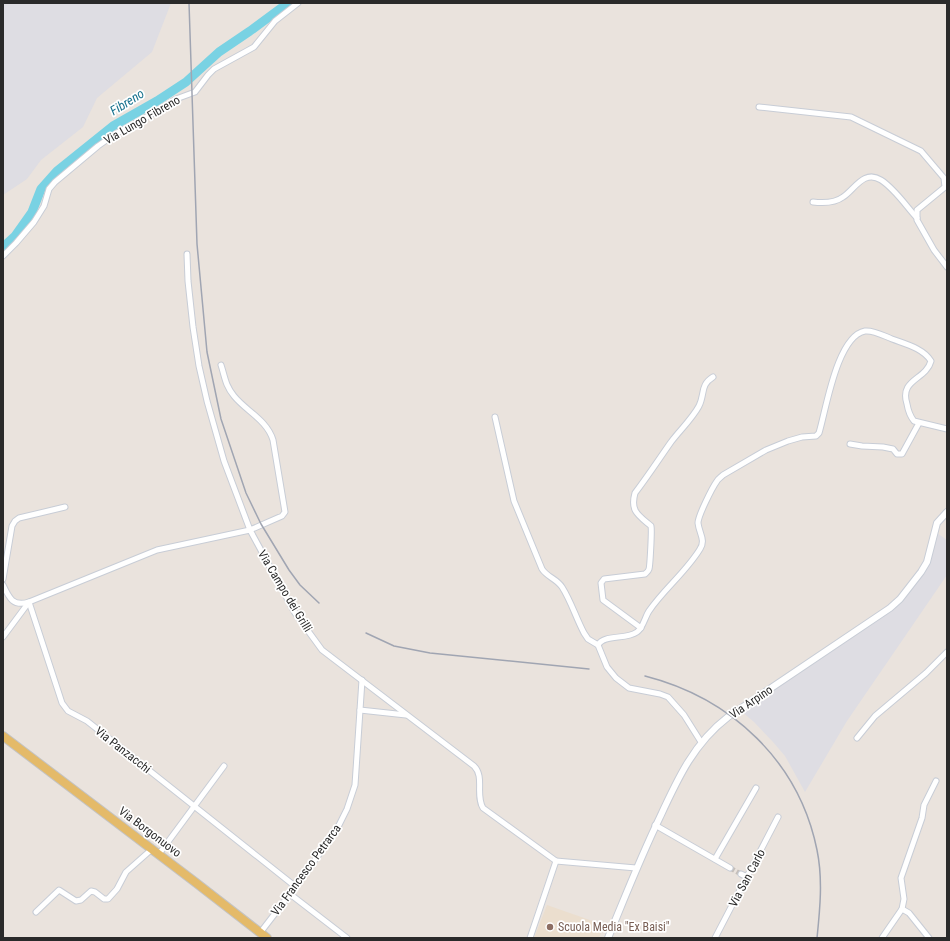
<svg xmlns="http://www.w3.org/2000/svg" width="950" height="941" font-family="'Roboto Condensed',sans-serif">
<rect width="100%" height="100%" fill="#eae3dd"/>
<!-- industrial -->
<g fill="#dedde3">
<path d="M3,3H171L152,52L97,98L83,127L41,160L27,179L3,195Z"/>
<path d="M937,533L947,540V575L847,721L805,792L785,756L773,742L754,722L741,711L890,610L924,572Z"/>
</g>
<!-- education -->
<path fill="#ebdece" d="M547,905L604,925L599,938H534Z"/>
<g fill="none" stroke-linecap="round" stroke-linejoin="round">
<!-- river -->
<path stroke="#79d2e3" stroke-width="9" d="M3,247L15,236L32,212L41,189L57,171L113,126L157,101L186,82L219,52L250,31L288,3"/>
<!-- minor-tunnel -->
<path stroke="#c4beb9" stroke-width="5" stroke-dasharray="5 2.5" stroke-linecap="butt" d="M730,868L741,874"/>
<defs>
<g id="minor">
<path d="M759,107L851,117L921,151L944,178L945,187L917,210V220L934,250L947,267"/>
<path d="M813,202C822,203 835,203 843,197C854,190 864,169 881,180C895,189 906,206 917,218"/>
<path d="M187,254L188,281L193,327L199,366L207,401L224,461L250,530L282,516L285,512L273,440C267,420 246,411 234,396C225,385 225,377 221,365"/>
<path d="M3,256L16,243L34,222L44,206L49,189L55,182L98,146L115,134L150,115L176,99L195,92L208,75L214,69L254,47L275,21L298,3"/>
<path d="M495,417L514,501L542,569C547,577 557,579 562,587C571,601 576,618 584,633L588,639L598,645L607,667L616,678L629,688L660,694L668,697L684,715L701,742"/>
<path d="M850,444L862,446L883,447L893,449L897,454H902L919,423"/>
<path d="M3,579L12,526L15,521L19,518L65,507"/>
<path d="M3,585C9,598 13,607 29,602L62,703L68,711L87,721L296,887"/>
<path d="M641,628L603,600L601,583L604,579L645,574C647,572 648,572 649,569C650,566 652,530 651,526C638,515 630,511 635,493C648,476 659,459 671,442C680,430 692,419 699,406C705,394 700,385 713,377"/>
<path d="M3,637L29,602L157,550L250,530L295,613L322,650L474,766C485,777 475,795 483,808L556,861"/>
<path d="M598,645C604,634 626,640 637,632C643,628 645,617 649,611C664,589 686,572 700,549C706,540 699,533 698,523C698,516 712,488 717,481C718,479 721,477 723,475L766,450L788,441L802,437L816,436L819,433C826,410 837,336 865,331C874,330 884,336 892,339C905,344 923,348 931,361C926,380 899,379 907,404C908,410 910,416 914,421L947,429"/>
<path d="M360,710L406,715"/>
<path d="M857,738L875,716L926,673L947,652"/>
<path d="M655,825L730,868"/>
<path d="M159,854L224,766"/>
<path d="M715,859L756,788"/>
<path d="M741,874L747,877"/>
<path d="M290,894L347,938"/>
<path d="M902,909L909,913L929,938"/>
<path d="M36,912L59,890L76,901L81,900L91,891L95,892L104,899H108L117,889L126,872L152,849"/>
<path d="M260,933L290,894L328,842L339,825L347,809L355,785L362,680"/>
<path d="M530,938L556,861L636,868"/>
<path d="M715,938L778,817"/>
<path d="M882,938L902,909L904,899L901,878L922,818L924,805L936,781"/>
</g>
<path id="tertiary" d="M608,938C625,897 641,856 660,817C678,778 694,743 728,717L890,608L900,599L921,572L927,562L937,523L947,512"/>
<path id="primary" d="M3,736L195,882L267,938"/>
</defs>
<!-- minor casing -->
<use href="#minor" stroke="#c8cdd6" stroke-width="7"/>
<!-- tertiary casing -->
<use href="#tertiary" stroke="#c8cdd6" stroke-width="8"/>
<!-- primary casing -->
<use href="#primary" stroke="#c3c3c3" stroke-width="10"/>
<!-- minor -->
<use href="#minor" stroke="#fff" stroke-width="5"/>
<!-- tertiary -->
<use href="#tertiary" stroke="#fff" stroke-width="6"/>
<!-- primary -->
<use href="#primary" stroke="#e4ba69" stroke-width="8"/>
<!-- rail -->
<g stroke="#a0a5b2" stroke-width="1.5">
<path d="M189,3L197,244L207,352L221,419L246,493L261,524L289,570L300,585L319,603"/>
<path d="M366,633L394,646L430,653L589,669"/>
<path d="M645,676C731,698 799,761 817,850C823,879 820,909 817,938"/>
</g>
</g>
<!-- markers -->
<circle fill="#8d6e63" stroke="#fff" stroke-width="1.5" cx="550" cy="927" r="4"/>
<g text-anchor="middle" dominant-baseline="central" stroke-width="3.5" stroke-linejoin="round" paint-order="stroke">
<!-- street labels -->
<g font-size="12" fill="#2a2a2a" stroke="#fff">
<text transform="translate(142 120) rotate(-30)">Via Lungo Fibreno</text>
<text transform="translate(285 591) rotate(59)">Via Campo dei Grilli</text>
<text transform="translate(751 702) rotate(-34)">Via Arpino</text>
<text transform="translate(123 750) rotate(38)">Via Panzacchi</text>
<text transform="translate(150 832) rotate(37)">Via Borgonuovo</text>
<text transform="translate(306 870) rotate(-54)">Via Francesco Petrarca</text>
<text transform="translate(747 878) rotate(-62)">Via San Carlo</text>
</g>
<!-- education labels -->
<g font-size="12" fill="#785e54" stroke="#fff" text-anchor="start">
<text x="558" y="927">Scuola Media "Ex Baisi"</text>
</g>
<!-- water labels -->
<g font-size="13" font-style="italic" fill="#19728e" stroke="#fff">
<text transform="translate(127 102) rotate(-32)">Fibreno</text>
</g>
</g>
<!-- border -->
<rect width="950" height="941" fill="none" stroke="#2a2a2a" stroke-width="8"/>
</svg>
